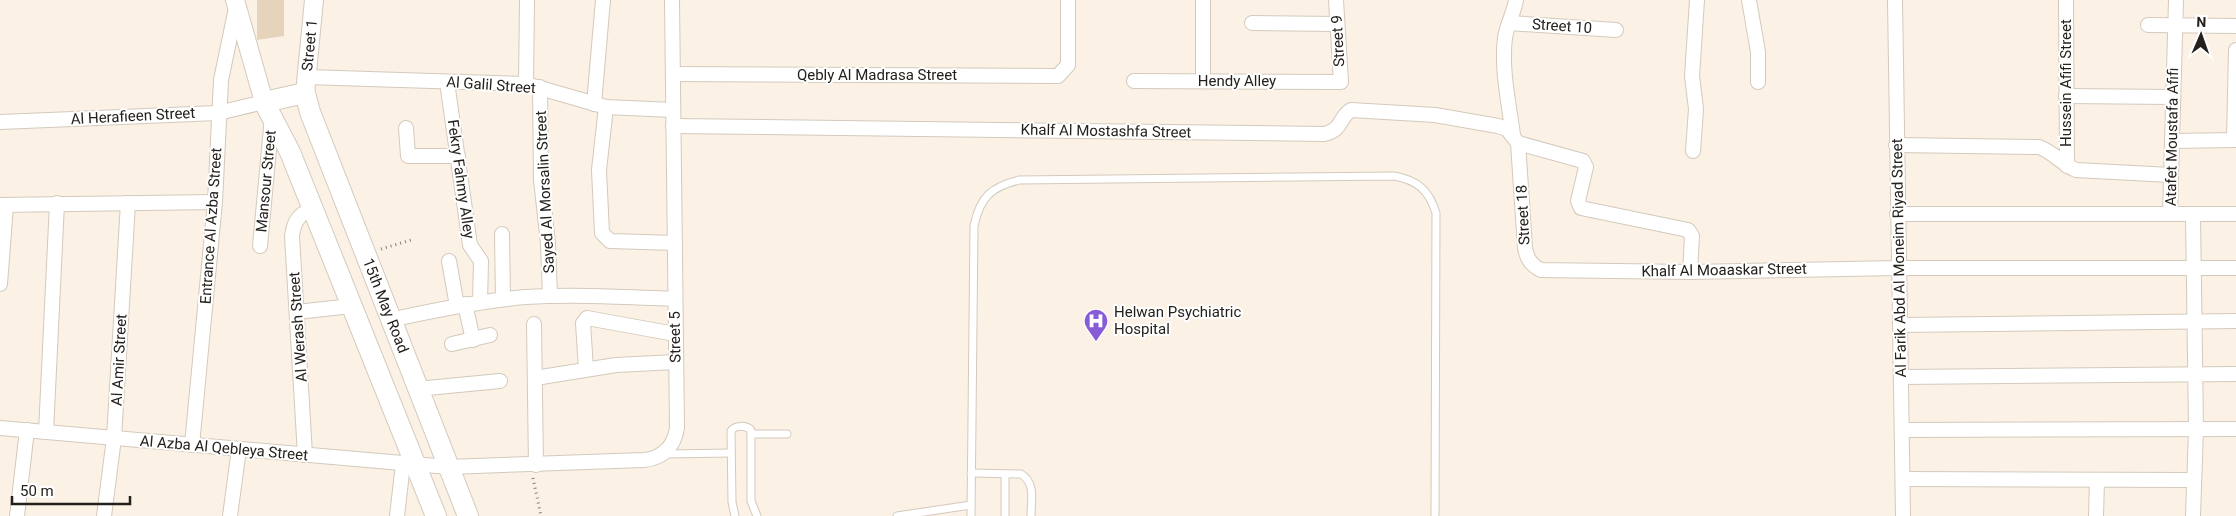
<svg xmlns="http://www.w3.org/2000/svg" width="2236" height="516" font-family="Roboto,sans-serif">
<rect width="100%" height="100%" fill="#fbf1e4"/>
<!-- green -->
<path fill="#e5d4bb" d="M257,0H284V36L257,40Z"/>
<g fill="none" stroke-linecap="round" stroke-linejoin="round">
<defs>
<g id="service">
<path d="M751,434H787"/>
<path d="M664,454L731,453"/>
<path d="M971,473L1021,474C1036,483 1031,501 1031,516"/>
<path d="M735,516L732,502L731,431C735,425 746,425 751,430V501L757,516"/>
<path d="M897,516L971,505"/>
<path d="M971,516L974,226C980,197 991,187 1019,180L1394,176C1417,180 1429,190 1436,213L1435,516"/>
<path d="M1005,516V474"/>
</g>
<g id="minor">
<path d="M1749,0L1758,52V82"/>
<path d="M1895,0L1903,516"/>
<path d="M2066,0L2067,166"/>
<path d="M1252,23L1337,24"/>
<path d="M1509,23L1616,30"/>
<path d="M2148,25L2236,26"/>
<path d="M673,74L1058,76L1068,65V0"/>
<path d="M307,77L526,84L606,107L673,110"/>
<path d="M1134,81L1341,82L1336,0"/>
<path d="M1203,81V0"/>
<path d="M447,82L470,245L481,261L480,302"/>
<path d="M526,84L527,0"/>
<path d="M540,87L541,180L548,243L550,296"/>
<path d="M2066,96L2173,97"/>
<path d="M594,104L603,0"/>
<path d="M606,107L599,170L602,233L610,241L675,243"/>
<path d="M0,122L218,113L264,102"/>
<path d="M673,126L1324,134C1343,130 1339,117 1351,110L1435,115L1498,126L1507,129L1518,143L1525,248C1527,259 1531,265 1541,270L1690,272L1899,268H2236"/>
<path d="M406,128L408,156H458"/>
<path d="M1513,135C1509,104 1501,69 1505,38C1507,24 1514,13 1516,0"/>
<path d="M2234,140L2236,50"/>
<path d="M2172,141L2236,140"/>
<path d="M1518,143L1583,161L1586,167L1578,201L1581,208L1688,230L1692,236L1690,272"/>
<path d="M1896,145L2039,147C2053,152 2062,164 2076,170L2171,175"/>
<path d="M1693,151L1696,109L1692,76L1697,0"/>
<path d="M0,205L215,202"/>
<path d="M1897,214H2236"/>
<path d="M2170,214L2176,0"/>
<path d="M2193,214L2196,429L2193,516"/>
<path d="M502,234L503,299"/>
<path id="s1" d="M260,246L272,117"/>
<path d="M449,261L457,306"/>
<path d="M0,284L6,205"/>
<path d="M465,304L473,340"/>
<path d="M297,312L351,306"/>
<path d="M390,320C435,310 480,301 526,297C576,294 625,297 675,299"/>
<path d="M534,324L536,465"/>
<path d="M1900,325L2236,321"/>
<path d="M452,344L490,335"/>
<path d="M586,369L583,323L587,318L675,334"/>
<path d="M1901,377L2236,374"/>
<path d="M535,378L616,365L676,362"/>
<path d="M417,389L500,381"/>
<path d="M0,428L448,467L644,460C663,458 674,447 677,428L672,0"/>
<path d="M1902,430L2236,429"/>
<path d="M46,432L57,203"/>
<path d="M192,445L215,202L221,80L236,8"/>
<path d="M305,455L292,236C294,221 299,214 312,209"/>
<path d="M1903,479L2194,480"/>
<path d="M17,516L27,430"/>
<path d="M104,516L114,438L128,203"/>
<path d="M230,516L239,449"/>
<path d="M397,516L403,464"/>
<path d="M2096,516L2097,480"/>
</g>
<g id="tertiary">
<path d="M235,0L264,102"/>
<path id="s2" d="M305,93L314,0"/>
</g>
<g id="secondary">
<path id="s3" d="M436,516L290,152L264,102L305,93L310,112L468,516"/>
</g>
</defs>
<!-- service casing -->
<use href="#service" stroke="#d3cabd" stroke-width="9"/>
<!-- minor casing -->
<use href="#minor" stroke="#d3cabd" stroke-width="16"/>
<!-- tertiary casing -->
<use href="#tertiary" stroke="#d3cabd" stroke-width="20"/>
<!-- secondary casing -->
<use href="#secondary" stroke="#d3cabd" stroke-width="22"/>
<!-- path -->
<g stroke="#868077" stroke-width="3" stroke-dasharray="1 4" stroke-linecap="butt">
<path d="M381,249L411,240"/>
<path d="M533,478L541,516"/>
</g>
<!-- service -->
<use href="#service" stroke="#fff" stroke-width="7"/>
<!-- minor -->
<use href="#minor" stroke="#fff" stroke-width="14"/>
<!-- tertiary -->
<use href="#tertiary" stroke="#fff" stroke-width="18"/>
<!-- secondary -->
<use href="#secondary" stroke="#fff" stroke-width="20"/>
</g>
<!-- icons -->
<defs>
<symbol id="hospital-pin" viewBox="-11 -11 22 30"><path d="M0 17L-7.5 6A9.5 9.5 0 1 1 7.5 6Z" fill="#885cd6" stroke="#fff"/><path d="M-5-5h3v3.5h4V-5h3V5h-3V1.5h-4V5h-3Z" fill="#fff"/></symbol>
</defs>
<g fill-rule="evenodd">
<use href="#hospital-pin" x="1082" y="307" width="28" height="38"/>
</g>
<g text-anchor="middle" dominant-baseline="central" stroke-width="4" stroke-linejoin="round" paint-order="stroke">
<!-- street labels -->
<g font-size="15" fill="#24211c" stroke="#fff">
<text transform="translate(1562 26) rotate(4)">Street 10</text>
<text transform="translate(1338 41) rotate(-93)">Street 9</text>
<text stroke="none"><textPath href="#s2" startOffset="48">Street 1</textPath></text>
<text x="877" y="75">Qebly Al Madrasa Street</text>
<text x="1237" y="81">Hendy Alley</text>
<text transform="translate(2066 83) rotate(-90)">Hussein Afifi Street</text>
<text transform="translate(491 85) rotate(4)">Al Galil Street</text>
<text transform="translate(133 116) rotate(-3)">Al Herafieen Street</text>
<text transform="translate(1106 131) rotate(1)">Khalf Al Mostashfa Street</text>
<text transform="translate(2172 137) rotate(-89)">Atafet Moustafa Afifi</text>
<text transform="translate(461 179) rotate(82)">Fekry Fahmy Alley</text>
<text stroke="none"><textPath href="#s1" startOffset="65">Mansour Street</textPath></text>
<text transform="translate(545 192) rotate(-93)">Sayed Al Morsalin Street</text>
<text transform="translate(1523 215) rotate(-93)">Street 18</text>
<text transform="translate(211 226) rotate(-86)">Entrance Al Azba Street</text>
<text transform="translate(1899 258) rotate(-91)">Al Farik Abd Al Moneim Riyad Street</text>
<text transform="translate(1724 270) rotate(-1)">Khalf Al Moaaskar Street</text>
<text stroke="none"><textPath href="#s3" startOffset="718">15th May Road</textPath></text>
<text transform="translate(298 327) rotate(-94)">Al Werash Street</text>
<text transform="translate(675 337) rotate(-91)">Street 5</text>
<text transform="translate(119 360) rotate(-87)">Al Amir Street</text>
<text transform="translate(224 448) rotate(5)">Al Azba Al Qebleya Street</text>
</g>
<!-- poi labels -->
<g font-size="15" fill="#24211c" stroke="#fff" text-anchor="start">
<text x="1114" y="312">Helwan Psychiatric<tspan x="1114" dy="17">Hospital</tspan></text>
</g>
</g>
<!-- north arrow -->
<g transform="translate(2201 35) rotate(2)" stroke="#ffffff" stroke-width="4" paint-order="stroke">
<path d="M0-4L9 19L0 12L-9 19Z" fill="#24211c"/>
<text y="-8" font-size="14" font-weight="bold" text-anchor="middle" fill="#24211c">N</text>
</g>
<!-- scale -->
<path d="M12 496v8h118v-8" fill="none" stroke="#24211c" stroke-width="2.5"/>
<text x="20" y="496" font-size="15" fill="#24211c" stroke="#ffffff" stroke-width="4" paint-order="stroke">50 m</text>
</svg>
